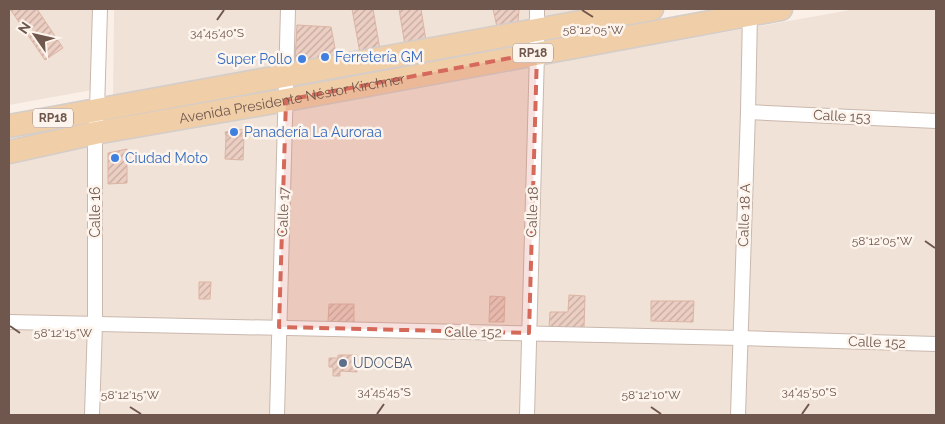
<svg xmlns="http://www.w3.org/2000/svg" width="945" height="424" font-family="Raleway,sans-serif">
<defs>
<pattern id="building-hatch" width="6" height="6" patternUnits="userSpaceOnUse" patternTransform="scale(1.25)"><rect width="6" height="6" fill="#eccec2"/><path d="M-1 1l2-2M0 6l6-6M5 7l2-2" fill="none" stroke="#c4aaa0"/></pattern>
</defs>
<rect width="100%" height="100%" fill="#faf0e7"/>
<!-- residential -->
<g fill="#f0e2d6">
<path d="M9,9H93L92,90L9,105Z"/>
<path d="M114,9H607L113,101Z"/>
<path d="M856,9H936V415H9V159Z"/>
</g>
<!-- building -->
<g fill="url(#building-hatch)" stroke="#dcb4a4">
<path d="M10,9H37L63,48L45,60Z"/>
<path d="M352,9H373L380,50L360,53Z"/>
<path d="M399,9H421L426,41L405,45Z"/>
<path d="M493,9H519L518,22L497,27Z"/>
<path d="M297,25L331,27L337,59L302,65L295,61Z"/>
<path d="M244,129V136H226L225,132Z"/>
<path d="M226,136H244L243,160L225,159Z"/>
<path d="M127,149V183L108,184V153Z"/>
<path d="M199,282H211L210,299H199Z"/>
<path d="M569,295L585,296L584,329L549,328L550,312H568Z"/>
<path d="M490,296L505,297L504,322H489Z"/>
<path d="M651,301H694L693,322L651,321Z"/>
<path d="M329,304H354V323L328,322Z"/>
<path d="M338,355H357V372L340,371V376H333V367H329V358H338Z"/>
</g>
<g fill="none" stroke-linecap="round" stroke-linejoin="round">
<defs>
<g id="minor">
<path d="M748,112L936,121"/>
<path d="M9,322L740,338L936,344"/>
<path d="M92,415L95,324V133L97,110L100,9"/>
<path d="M277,415L288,9"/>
<path d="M527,415L537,53V9"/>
<path d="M738,415L748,112L750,14"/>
</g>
<g id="primary">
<path d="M9,126L652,9"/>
<path id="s1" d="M9,152L95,133L286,100L781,9"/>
</g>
</defs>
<!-- minor casing -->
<use href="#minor" stroke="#cab8ae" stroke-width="16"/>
<!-- primary casing -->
<use href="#primary" stroke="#d4cdca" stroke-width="25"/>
<!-- minor -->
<use href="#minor" stroke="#fff" stroke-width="14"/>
<!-- primary -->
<use href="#primary" stroke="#f0cea7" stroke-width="22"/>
</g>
<!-- marked area -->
<path fill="#d56a5b" fill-opacity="0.2" stroke="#d56a5b" stroke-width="4" stroke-dasharray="10 6" stroke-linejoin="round" d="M537,53L529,333L279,327L286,100Z"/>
<!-- ticks -->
<path fill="none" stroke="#70574e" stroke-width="2" d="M582,10L593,17M217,20L224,10M925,241L935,248M10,326L20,333M130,407L141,414M651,407L661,414M377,414L384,404M802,414L809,404"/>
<!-- markers -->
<g fill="#3f7fe0" stroke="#fdf5ed" stroke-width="2">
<circle cx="325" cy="57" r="5"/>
<circle cx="302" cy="59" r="5"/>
<circle cx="234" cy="132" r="5"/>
<circle cx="115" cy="158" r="5"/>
</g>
<circle fill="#5c6f8a" stroke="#fdf5ed" stroke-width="2" cx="343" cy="363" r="5"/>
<g text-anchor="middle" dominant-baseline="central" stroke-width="5" stroke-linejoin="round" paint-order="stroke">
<!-- shield labels -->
<g fill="#fdf5ed" stroke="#9a867e" stroke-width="1">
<rect x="513" y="43.5" width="40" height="19" rx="4"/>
<rect x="33" y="108.5" width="40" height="19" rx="4"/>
</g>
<g font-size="12" font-weight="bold" fill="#70574e">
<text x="533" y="53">RP18</text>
<text x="53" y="118">RP18</text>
</g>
<!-- shop labels -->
<g font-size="14" fill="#366cbe" stroke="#fdf5ed" text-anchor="start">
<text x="335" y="57">Ferretería GM</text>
<text x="292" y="59" text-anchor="end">Super Pollo</text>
<text x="244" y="132">Panadería La Auroraa</text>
<text x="125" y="158">Ciudad Moto</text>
</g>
<!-- street labels -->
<g font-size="14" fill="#70574e" stroke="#fdf5ed">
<text stroke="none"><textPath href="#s1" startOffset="288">Avenida Presidente Néstor Kirchner</textPath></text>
<text transform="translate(842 116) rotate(3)">Calle 153</text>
<text transform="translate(95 212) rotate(-90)">Calle 16</text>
<text transform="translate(283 212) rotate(-88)">Calle 17</text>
<text transform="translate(532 212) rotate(-88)">Calle 18</text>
<text transform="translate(744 215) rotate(-88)">Calle 18 A</text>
<text transform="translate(473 332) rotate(1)">Calle 152</text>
<text transform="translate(877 342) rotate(2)">Calle 152</text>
</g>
<!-- service labels -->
<g font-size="14" fill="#4e5e75" stroke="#fdf5ed" text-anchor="start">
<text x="353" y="363">UDOCBA</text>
</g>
</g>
<g font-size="12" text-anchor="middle" fill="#70574e" stroke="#fdf5ed" stroke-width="5" stroke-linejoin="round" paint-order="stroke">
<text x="593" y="34">58°12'05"W</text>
<text x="217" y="37">34°45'40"S</text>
<text x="882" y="245">58°12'05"W</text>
<text x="63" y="337">58°12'15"W</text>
<text x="384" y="396">34°45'45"S</text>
<text x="809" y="396">34°45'50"S</text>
<text x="130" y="399">58°12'15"W</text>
<text x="651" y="399">58°12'10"W</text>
</g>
<!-- border -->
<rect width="945" height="424" fill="none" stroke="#70574e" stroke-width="20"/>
<!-- north arrow -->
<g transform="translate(35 35) rotate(304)" stroke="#fdf5ed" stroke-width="4" paint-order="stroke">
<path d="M0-4L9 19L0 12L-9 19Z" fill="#70574e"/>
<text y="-8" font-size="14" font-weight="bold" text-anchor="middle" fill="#70574e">N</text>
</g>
</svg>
